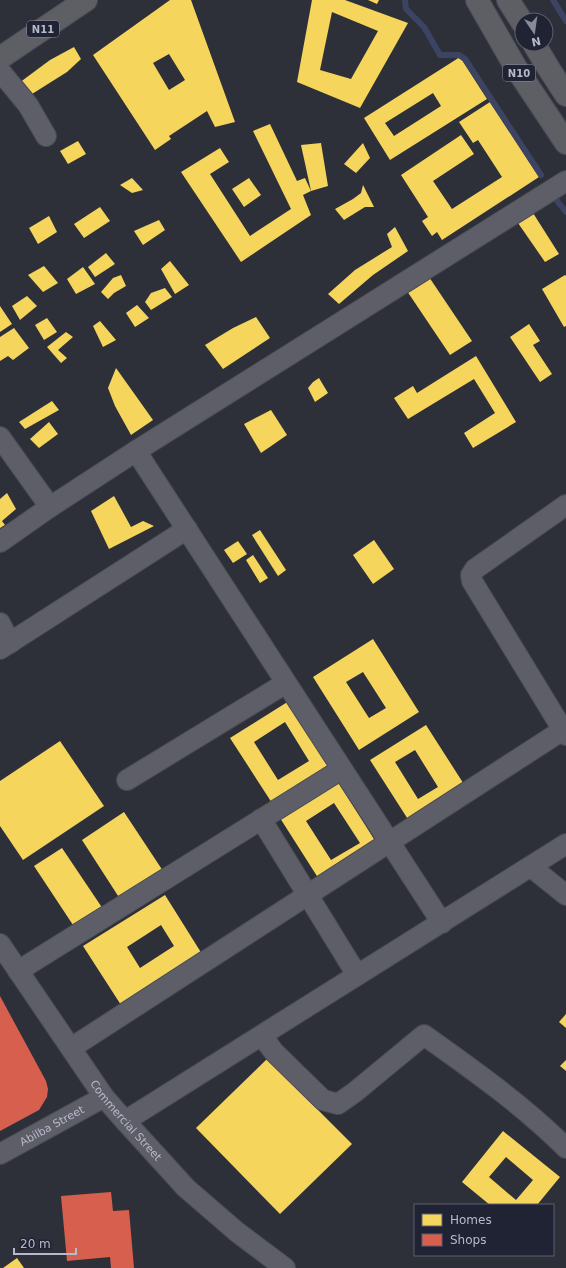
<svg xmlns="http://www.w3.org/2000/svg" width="566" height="1268" font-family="'DejaVu Sans',sans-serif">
<rect width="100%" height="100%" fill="#2d3039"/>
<!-- homes -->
<g fill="#f6d55c" fill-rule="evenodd">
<path d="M170,0H191L235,122L215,127L207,111L169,136L171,139L155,150L93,55ZM169,54L185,80L169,90L153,63Z"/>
<path d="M312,0H345L408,23L360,108L297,82ZM332,12L378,31L351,79L320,70Z"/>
<path d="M368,0H379L377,4Z"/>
<path d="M74,47L81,59L67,72L32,94L19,83L50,60Z"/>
<path d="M460,57L487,99L390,160L364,118ZM433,93L441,106L394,136L385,123Z"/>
<path d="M490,102L539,177L442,240L437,232L432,236L422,221L428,217L401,175L461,135L474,154L433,181L452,209L502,177L478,140L473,143L459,122Z"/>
<path d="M270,124L297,181L305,178L311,191L303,195L311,215L241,262L181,172L220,148L229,162L210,174L250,236L291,209L253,131Z"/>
<path d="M78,141L86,154L68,164L60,151Z"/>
<path d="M321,143L328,186L311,191L301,145Z"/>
<path d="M363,143L370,158L356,173L344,164Z"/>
<path d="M132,178L143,190L132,193L120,185Z"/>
<path d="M249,178L261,195L244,207L232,189Z"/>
<path d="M363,185L374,207H365L344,220L335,209L353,199L361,193Z"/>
<path d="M100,207L110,221L84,238L74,224Z"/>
<path d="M533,213L559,254L545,262L518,223Z"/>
<path d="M49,216L57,232L38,244L29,228Z"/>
<path d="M159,220L165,230L143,245L134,231Z"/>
<path d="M395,227L408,251L373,275L339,304L328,294L355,270L392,247L387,234Z"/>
<path d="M106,253L115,264L95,277L88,267Z"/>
<path d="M170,261L189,285L175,294L161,269Z"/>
<path d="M44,266L58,283L43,292L28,275Z"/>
<path d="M83,267L95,284L76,294L67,279Z"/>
<path d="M121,275L126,286L114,293L108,299L101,292L113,278Z"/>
<path d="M565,275L566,276V326L564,327L542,289Z"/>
<path d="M429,277L472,341L450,355L407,291Z"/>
<path d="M165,288L172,297L151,310L145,302L151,293Z"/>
<path d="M27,296L37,306L20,320L12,306Z"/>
<path d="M137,305L149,318L135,327L126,313Z"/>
<path d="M0,306L12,324L0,332Z"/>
<path d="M256,317L270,338L223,369L205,345L233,328Z"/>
<path d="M47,318L57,332L44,340L35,325Z"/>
<path d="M100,321L116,340L103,347L93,326Z"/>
<path d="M529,324L540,341L533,345L552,374L540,382L510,337Z"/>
<path d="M14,328L29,348L13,360L8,356L0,361V337Z"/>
<path d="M66,332L73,337L58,350L67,358L61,363L47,347Z"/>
<path d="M476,356L516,422L473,448L464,433L495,413L474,379L408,419L394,398L413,386L417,393Z"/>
<path d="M116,368L153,420L131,435L115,406L108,388Z"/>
<path d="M319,378L328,393L315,402L308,388L313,382Z"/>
<path d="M52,401L59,410L25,429L19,422Z"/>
<path d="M271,410L287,435L261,453L244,424Z"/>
<path d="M49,422L58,434L39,448L30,439Z"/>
<path d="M7,493L16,509L2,521L5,525L0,528V499Z"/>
<path d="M114,496L131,527L143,521L154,526L109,549L91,511Z"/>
<path d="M260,530L286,570L278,576L252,535Z"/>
<path d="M374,540L394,569L373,584L353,555Z"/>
<path d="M238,541L247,554L233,563L224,550Z"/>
<path d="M253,555L268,578L260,583L246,560Z"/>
<path d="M373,639L419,712L359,750L313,677ZM363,672L386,708L369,718L346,682Z"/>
<path d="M289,701L330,766L272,803L230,738ZM285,722L309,761L278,780L254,742Z"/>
<path d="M426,725L467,789L411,824L370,760ZM415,750L438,787L418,799L395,762Z"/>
<path d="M60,741L104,806L23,860L0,826V781Z"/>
<path d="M338,782L379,847L322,884L280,818ZM334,803L360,843L331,860L306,821Z"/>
<path d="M124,812L165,874L122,902L82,840Z"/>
<path d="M62,848L103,909L75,928L34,866Z"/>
<path d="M165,895L202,954L121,1005L83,946ZM161,925L174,946L140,968L127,947Z"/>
<path d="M566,1014V1028L559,1022Z"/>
<path d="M267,1059L352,1144L280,1214L196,1128Z"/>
<path d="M566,1060V1071L560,1066Z"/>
<path d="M503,1131L560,1177L537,1205H490L462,1182ZM506,1157L533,1180L516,1200L489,1177Z"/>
<path d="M17,1258L24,1268H3Z"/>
</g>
<!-- shops -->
<g fill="#d6604d">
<path d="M0,996L46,1081L48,1089L47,1097L39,1110L0,1131Z"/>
<path d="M111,1192L113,1211L129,1210L134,1268H111L110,1257L67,1261L61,1196Z"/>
</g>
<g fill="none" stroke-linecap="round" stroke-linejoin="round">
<!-- stream -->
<g stroke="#3c4363" stroke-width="6">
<path d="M405,0L406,9L424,27L440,55H459L465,59L541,175"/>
<path d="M553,0L566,21"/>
<path d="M554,197L566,212"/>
</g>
<defs>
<g id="minor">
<path d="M0,71L28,105L46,136"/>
<path d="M0,437L50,507"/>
<path d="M136,451L442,923"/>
<path d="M566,505L475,569L471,575L472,581L566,735"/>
<path d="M0,542L50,507L136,451L566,181"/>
<path d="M0,623L10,643"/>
<path d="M0,649L187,529"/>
<path d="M127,780L286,683"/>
<path d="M261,819L357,975"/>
<path d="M531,867L566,895"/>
<path id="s1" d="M0,944L104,1097L125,1121L186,1188L237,1232L285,1268"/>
<path d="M18,971L342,769"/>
<path d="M262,1036L274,1052L323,1100L338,1104L355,1092L424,1035C473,1070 523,1105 566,1148"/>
<path d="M71,1048L566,728"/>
<path d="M125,1121L566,844"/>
<path id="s2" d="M0,1154L104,1097"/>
</g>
<g id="trunk">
<path d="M477,0L516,68L566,143"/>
<path d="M508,0L522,22"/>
<path d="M534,44L549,69L566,95"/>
<path d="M0,58L86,0"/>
</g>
</defs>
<!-- minor casing -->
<use href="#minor" stroke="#494b52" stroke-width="22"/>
<!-- trunk casing -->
<use href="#trunk" stroke="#494c55" stroke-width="24"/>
<!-- minor -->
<use href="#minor" stroke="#5d5e68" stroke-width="20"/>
<!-- trunk -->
<use href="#trunk" stroke="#5e5f65" stroke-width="22"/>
</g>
<g text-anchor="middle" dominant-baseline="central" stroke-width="4" stroke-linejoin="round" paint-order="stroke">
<!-- shield labels -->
<g fill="#202334" stroke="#8a8d9d" stroke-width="1">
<rect x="27" y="21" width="32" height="16" rx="3"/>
<rect x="503" y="65" width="32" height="16" rx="3"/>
</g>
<g font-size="10" font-weight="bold" fill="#b7baca">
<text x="43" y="29">N11</text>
<text x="519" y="73">N10</text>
</g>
<!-- street labels -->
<g font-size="11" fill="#b7baca" stroke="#202334">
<text stroke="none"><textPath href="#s1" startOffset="217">Commercial Street</textPath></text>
<text stroke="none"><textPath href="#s2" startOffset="59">Abilba Street</textPath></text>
</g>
</g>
<!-- legend -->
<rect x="414" y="1204" width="140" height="52" fill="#202334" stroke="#5c5f70"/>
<rect x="422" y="1214" width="20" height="12" fill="#f6d55c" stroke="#5c5f70"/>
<text x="450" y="1224" font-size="12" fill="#b7baca">Homes</text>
<rect x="422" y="1234" width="20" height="12" fill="#d6604d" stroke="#5c5f70"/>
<text x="450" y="1244" font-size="12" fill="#b7baca">Shops</text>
<!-- north arrow -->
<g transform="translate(534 32) rotate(167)"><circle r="19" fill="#202334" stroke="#5c5f70"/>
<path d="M0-3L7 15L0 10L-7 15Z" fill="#878a97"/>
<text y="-6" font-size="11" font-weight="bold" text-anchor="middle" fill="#b7baca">N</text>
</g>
<!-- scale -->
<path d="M14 1248v6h62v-6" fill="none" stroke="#b7baca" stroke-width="2"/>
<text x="20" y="1248" font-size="12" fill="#b7baca" stroke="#202334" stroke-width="3" paint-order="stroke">20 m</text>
</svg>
